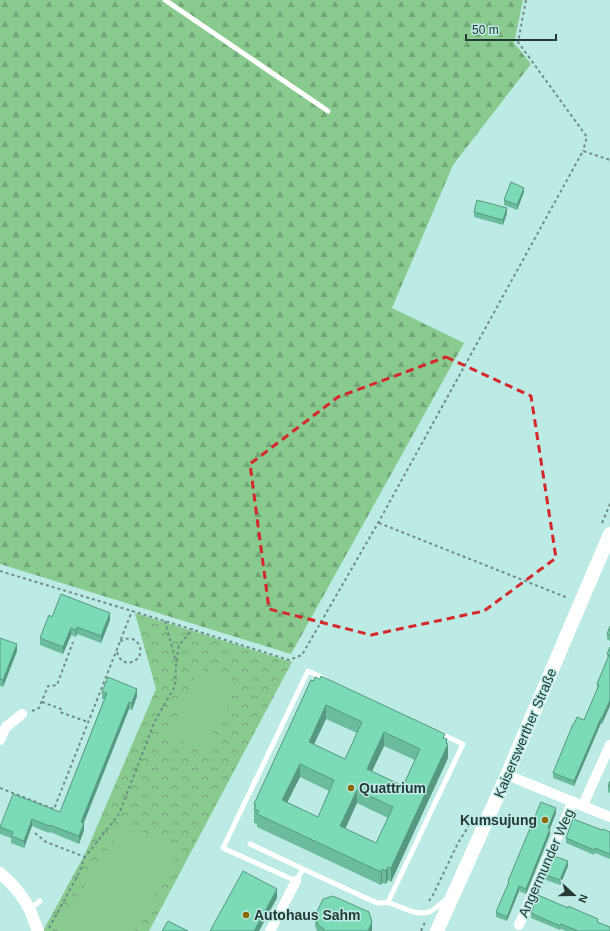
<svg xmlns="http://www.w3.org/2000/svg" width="610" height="931" font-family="Arial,sans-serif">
<defs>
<pattern id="forest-firs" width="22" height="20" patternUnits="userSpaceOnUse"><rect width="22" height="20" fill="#89ca8f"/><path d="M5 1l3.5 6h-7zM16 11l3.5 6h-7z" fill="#70a576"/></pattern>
<pattern id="park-crowns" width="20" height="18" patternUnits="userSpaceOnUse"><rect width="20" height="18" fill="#89ca8f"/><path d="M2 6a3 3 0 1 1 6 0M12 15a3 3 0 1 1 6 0" fill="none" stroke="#70a576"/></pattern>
</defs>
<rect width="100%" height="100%" fill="#bceae4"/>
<!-- forest -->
<path fill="url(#forest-firs)" d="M0,0H523L514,43L531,64L453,165L392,308L464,343L291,654L0,564Z"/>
<!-- park -->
<path fill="url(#park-crowns)" d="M135,613L292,662L149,931H43L86,852L156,689Z"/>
<!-- pitch -->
<g fill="#89ca8f">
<path d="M199,668L236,684L206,752L169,736Z"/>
<path d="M124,824L179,850L135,931H63L59,926Z"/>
</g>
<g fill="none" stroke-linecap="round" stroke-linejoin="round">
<!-- path -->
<g stroke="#6e8d89" stroke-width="2" stroke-dasharray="3 3" stroke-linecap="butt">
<path d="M526,0L518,42L587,137L583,151"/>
<path d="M379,523L568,598"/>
<path d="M602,523L610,504"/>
<path d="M0,571L165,621L289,660L302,655L378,523L583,151L610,160"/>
<path d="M165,621L176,662"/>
<path d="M117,652C122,672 147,660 139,645C137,641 135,640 132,639C127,638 123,639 120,642"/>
<path d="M42,702L61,709L60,712L88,722"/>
<path d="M32,711L39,708L48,686L57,685L73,642"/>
<path d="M0,788L54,809L132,611"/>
<path d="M35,833L46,842L85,857"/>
<path d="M429,901L433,895L458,843L470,824"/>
<path d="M49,928L78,875L85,857L119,814L154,723L175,686L176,664L179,645L193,629"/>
<path d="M421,931L426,920"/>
</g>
<!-- service -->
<g stroke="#fff" stroke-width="5">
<path d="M165,0L328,111"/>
<path d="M325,679L308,671L223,848L296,881L303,869L377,903C381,903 386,902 390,903C401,907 416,916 429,912C436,909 441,903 447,899"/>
<path d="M250,844L303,869"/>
<path d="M388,902L463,744L439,733"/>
<path d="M30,909L40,901"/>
</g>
<!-- minor -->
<g stroke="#fff" stroke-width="10">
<path d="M0,740L6,727L22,714"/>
<path d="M507,775L610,817"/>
<path d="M583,805L610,745"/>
<path d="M519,925L573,801"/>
<path d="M270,931L296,881"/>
</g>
<!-- tertiary -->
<path stroke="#fff" stroke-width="12" d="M0,873C12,883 23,896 30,910C33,917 35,924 38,931"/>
<!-- secondary -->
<path stroke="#fff" stroke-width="14" d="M437,931L507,775L610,534"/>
</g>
<!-- wall -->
<g fill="#6bbc9d" fill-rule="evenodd">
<path d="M524,192L517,210L504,205V200Z"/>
<path d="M474,212L507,213L503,225L474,217Z"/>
<path d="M52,617L110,620L101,643L77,634L76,637L71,635L63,654L40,645V638Z"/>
<path d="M610,626V641L607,639V634Z"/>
<path d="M0,638L17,651L3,687L0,686V687Z"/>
<path d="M610,647L602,724L601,723L574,786L553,778V773L574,724L584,720L597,689V684L608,659L607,654Z"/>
<path d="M311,680L445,738L447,744L448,758L391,882L388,880L386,884L382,883L381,885L257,827V824L254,823V804ZM326,719L357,733L345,759L314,744ZM384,746L415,760L403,786L372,771ZM300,777L329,791L318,817L287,802ZM357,803L388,818L376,843L345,829Z"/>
<path d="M102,692L137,696L132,710L129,709L84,823V830L79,844L50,832L49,833L32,826L24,848L11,843V838L0,834V827L60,812L104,699H102Z"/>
<path d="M610,781V793L608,792V786Z"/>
<path d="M556,813L550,829V834L526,894L519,891L507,921L496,917V912L508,884V881Z"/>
<path d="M602,830L610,832V859L595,853L594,855L566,843V838Z"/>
<path d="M568,866L560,885L546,880V875Z"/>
<path d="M531,913L598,922L610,931H566L561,929L560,930L531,918Z"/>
<path d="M315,916L372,931H317L315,926Z"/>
</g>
<!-- shaded-wall -->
<g fill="#579980">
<path d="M524,188V192L517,210V205Z"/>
<path d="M507,208V213L503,225V220Z"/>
<path d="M110,613V620L101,643V636Z"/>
<path d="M77,627V634L76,637V630Z"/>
<path d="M71,628V635L63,654V647Z"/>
<path d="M17,644V651L3,687V680Z"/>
<path d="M137,689V696L132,710V703Z"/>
<path d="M610,700V706L602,724V718Z"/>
<path d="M129,702V709L81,829V822Z"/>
<path d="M326,705V719L309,755V742Z"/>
<path d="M601,718V723L574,786V781Z"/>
<path d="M384,732V746L367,782V769Z"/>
<path d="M447,739V747L448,744V758L391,882V868Z"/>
<path d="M300,764V777L282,813V800Z"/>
<path d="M357,790V803L340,840V826Z"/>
<path d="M556,808V813L548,833V828Z"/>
<path d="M32,819V826L24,848V841Z"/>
<path d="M84,823V830L79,844V836Z"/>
<path d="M550,829V834L526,894V889Z"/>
<path d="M568,861V866L560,885V880Z"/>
<path d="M388,867V880L386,884V871Z"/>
<path d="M382,869V883L381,885V872Z"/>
<path d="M519,886V891L507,921V917Z"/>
<path d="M277,889V898L259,931H254Z"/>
<path d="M372,922V931H368Z"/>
</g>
<!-- building -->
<g fill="#7cdbb7" stroke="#579980" fill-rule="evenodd">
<path d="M511,182L524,188L517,205L504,200Z"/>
<path d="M477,200L507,208L503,220L474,212Z"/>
<path d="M61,594L110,613L101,636L77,627L76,630L71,628L63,647L40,638L49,615L52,617Z"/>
<path d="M610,626V635L607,634Z"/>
<path d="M0,638L17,644L3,680L0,679V680Z"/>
<path d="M610,647V700L602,718H601L574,781L553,773L573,724H574L577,717L584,720L599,685L597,684L609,655L607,654Z"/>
<path d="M321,676L445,734L443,738L447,739L446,743L448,744L391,868L388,867L386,871L382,869L381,872L257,814L259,811L254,809L256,805L254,804L311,680L314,681L315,677L320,679ZM326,705L362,722L345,759L309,742ZM384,732L420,749L403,786L367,769ZM300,764L334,780L318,817L282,800ZM357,790L393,807L376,843L340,826Z"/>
<path d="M108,677L137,689L132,703L129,702L81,822L84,823L79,836L50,825L49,826L32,819L24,841L11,836L13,832L0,827L13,794L60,812L107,693L102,692Z"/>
<path d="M610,781V787L608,786Z"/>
<path d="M541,802L556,808L548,828L550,829L526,889L519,886L507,917L496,912L509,882L508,881Z"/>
<path d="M573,819L602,830L603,829L610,832V854L595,848L594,850L566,838Z"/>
<path d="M554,856L568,861L560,880L546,875Z"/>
<path d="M243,871L277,889L254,931H210Z"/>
<path d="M538,895L568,908V906L598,919L597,922L610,927V931H578L561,924L560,926L531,913Z"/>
<path d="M333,896L369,912L372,922L368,931H324L323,928L319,926L315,916L323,899Z"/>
<path d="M168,921L188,931H162Z"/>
</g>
<!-- marked area -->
<path fill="none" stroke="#d62828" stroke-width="3" stroke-dasharray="8 5" stroke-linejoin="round" d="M446,357L531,396L556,558L484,611L371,635L269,609L250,464L338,397Z"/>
<!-- markers -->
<g fill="#896805" stroke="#bceae4" stroke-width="1.5">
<circle cx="351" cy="788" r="4"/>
<circle cx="545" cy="820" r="4"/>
<circle cx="246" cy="915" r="4"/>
</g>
<g text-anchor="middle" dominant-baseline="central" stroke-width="3" stroke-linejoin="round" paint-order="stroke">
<!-- street labels -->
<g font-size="14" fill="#273937" stroke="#bceae4">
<text transform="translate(525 733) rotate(-67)">Kaiserswerther Straße</text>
<text transform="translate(546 863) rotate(-66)">Angermunder Weg</text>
</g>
<!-- poi labels -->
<g font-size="14" font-weight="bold" fill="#273937" stroke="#bceae4" text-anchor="start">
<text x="359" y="788">Quattrium</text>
<text x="537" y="820" text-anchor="end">Kumsujung</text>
<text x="254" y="915">Autohaus Sahm</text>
</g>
</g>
<!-- north arrow -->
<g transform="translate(574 895) rotate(111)" stroke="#bceae4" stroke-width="3" paint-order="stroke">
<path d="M0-3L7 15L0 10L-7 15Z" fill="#273937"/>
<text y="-6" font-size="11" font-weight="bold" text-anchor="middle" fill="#273937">N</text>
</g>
<!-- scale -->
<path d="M466 34v6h90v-6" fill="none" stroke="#273937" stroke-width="2"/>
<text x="472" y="34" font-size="12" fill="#273937" stroke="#bceae4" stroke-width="3" paint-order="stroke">50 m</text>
</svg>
